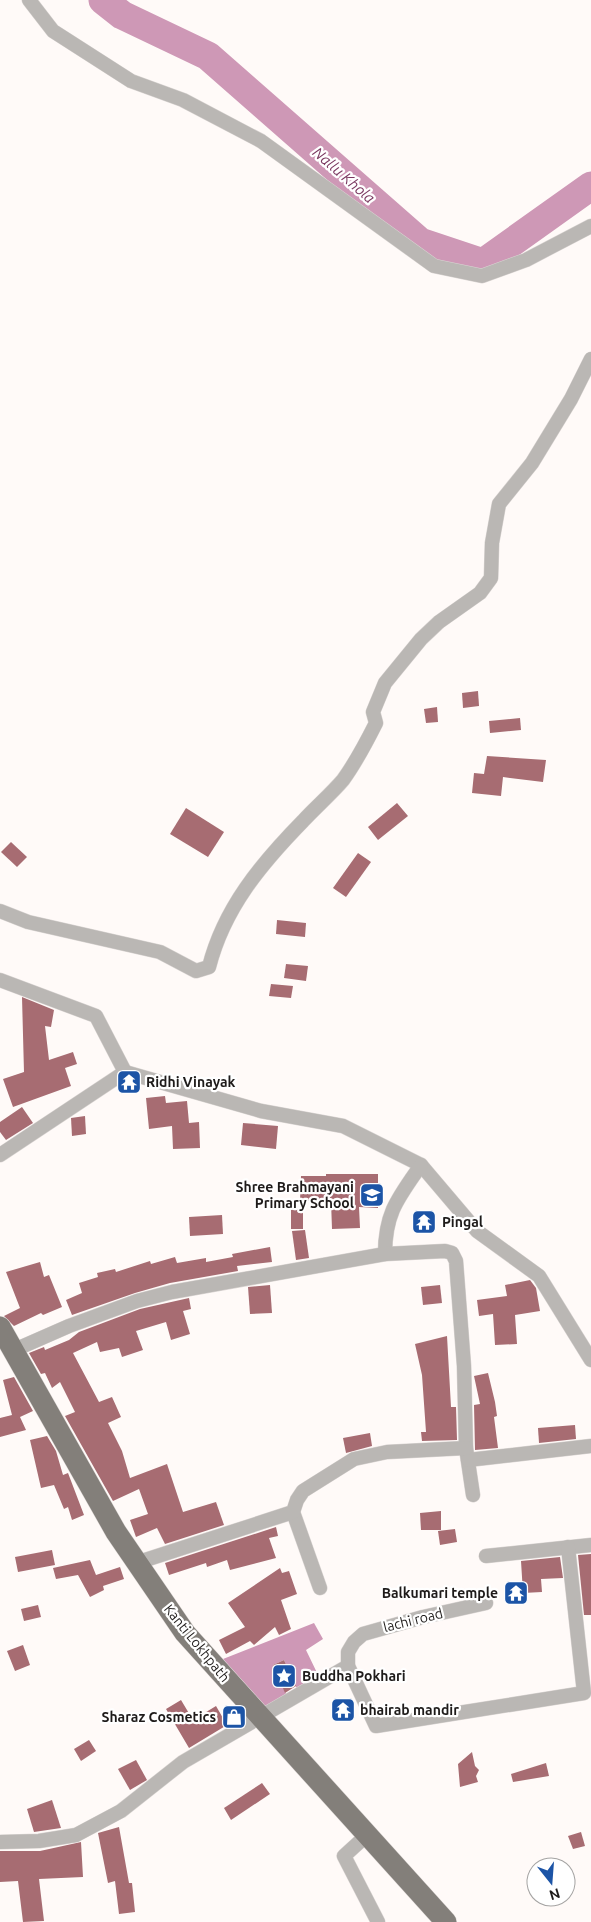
<svg xmlns="http://www.w3.org/2000/svg" width="591" height="1922" font-family="Ubuntu,sans-serif">
<rect width="100%" height="100%" fill="#fffaf8"/>
<!-- water -->
<path fill="#ce98b6" fill-rule="evenodd" d="M314,1623L323,1639L306,1650L320,1679L267,1708L223,1659ZM284,1660L297,1689L286,1694L273,1665Z"/>
<g fill="none" stroke-linecap="round" stroke-linejoin="round">
<!-- river -->
<path stroke="#ce98b6" stroke-width="29" d="M103,0L122,15L208,56L420,242L483,263L591,186"/>
</g>
<!-- building -->
<g fill="#a76c72">
<path d="M478,691L479,706L463,708L462,693Z"/>
<path d="M437,707L438,722L426,723L424,709Z"/>
<path d="M520,718L521,730L490,733L489,721Z"/>
<path d="M487,756L546,760L543,782L503,777L501,796L472,793L474,773L484,774Z"/>
<path d="M397,803L408,816L378,840L368,827Z"/>
<path d="M186,808L224,832L208,857L170,834Z"/>
<path d="M11,842L27,857L17,867L1,852Z"/>
<path d="M358,853L371,862L346,897L333,888Z"/>
<path d="M277,920L306,923L305,937L276,934Z"/>
<path d="M286,964L308,966L306,981L284,978Z"/>
<path d="M271,984L293,986L291,998L269,996Z"/>
<path d="M22,997L54,1010L51,1027L45,1026L49,1060L73,1052L77,1064L65,1068L71,1086L13,1107L3,1079L24,1072Z"/>
<path d="M165,1096L166,1103L187,1101L189,1123L199,1122L200,1148L173,1149L172,1126L149,1129L146,1098Z"/>
<path d="M22,1107L33,1123L6,1140L0,1132V1122Z"/>
<path d="M85,1116L86,1134L72,1136L71,1118Z"/>
<path d="M243,1123L278,1126L276,1149L241,1145Z"/>
<path d="M326,1174H378V1208L359,1207L360,1228L332,1229L331,1201H300L301,1176H326Z"/>
<rect x="291" y="1209" width="12" height="20"/>
<path d="M222,1215L223,1234L190,1236L189,1217Z"/>
<path d="M305,1230L309,1258L296,1260L292,1231Z"/>
<path d="M270,1247L272,1262L237,1266L238,1271L170,1283L135,1293L72,1315L66,1300L82,1293L79,1283L98,1277L97,1273L115,1269L116,1272L150,1261L151,1264L175,1257L177,1263L206,1258V1262L233,1257L232,1254Z"/>
<path d="M40,1262L44,1277L49,1275L62,1307L43,1315L41,1313L14,1326L4,1316L20,1308L6,1272Z"/>
<path d="M530,1280L536,1288L540,1311L515,1315L517,1344L495,1345L493,1314L479,1316L477,1300L507,1296L505,1285Z"/>
<path d="M270,1285L272,1313L250,1314L248,1287Z"/>
<path d="M440,1285L442,1303L423,1305L421,1287Z"/>
<path d="M189,1298L191,1309L183,1311L190,1334L171,1340L166,1322L136,1331L143,1350L122,1357L119,1348L100,1352L97,1342L73,1353L99,1402L112,1397L121,1417L108,1423L122,1451L130,1478L167,1464L183,1512L216,1502L224,1525L165,1544L157,1528L136,1537L130,1520L148,1514L139,1489L113,1501L65,1416L75,1412L60,1382L52,1388L45,1373L41,1374L29,1353L44,1347L45,1350L69,1340L79,1332L140,1309Z"/>
<path d="M447,1336L451,1407H456L457,1440L422,1441L421,1432H426L422,1375L415,1344Z"/>
<path d="M488,1373L495,1402L497,1416L494,1417L498,1448L475,1450L474,1405L480,1404L474,1376Z"/>
<path d="M14,1377L33,1411L20,1417L26,1430L0,1437V1418L12,1415L3,1380Z"/>
<path d="M575,1425L576,1439L539,1443L538,1428Z"/>
<path d="M370,1433L372,1446L346,1453L343,1438Z"/>
<path d="M47,1436L56,1451L63,1475L68,1473L84,1515L72,1520L68,1507L64,1509L54,1485L41,1488L30,1440Z"/>
<path d="M441,1511V1530H421L420,1513Z"/>
<path d="M276,1527L278,1536L269,1538L276,1558L230,1570L227,1560L207,1567L206,1563L169,1575L165,1563Z"/>
<path d="M455,1529L457,1542L440,1545L438,1531Z"/>
<path d="M52,1550L55,1565L18,1572L15,1557Z"/>
<path d="M591,1554V1615H584L578,1555Z"/>
<path d="M560,1557L563,1578L541,1579L542,1592L523,1593L521,1561Z"/>
<path d="M90,1560L96,1575L120,1567L124,1579L103,1586L104,1590L90,1597L78,1575L56,1579L53,1568Z"/>
<path d="M280,1568L282,1573L289,1571L297,1594L281,1600L291,1629L279,1635L275,1627L254,1645L250,1641L226,1654L219,1640L245,1627L228,1603Z"/>
<path d="M38,1605L41,1617L24,1621L21,1609Z"/>
<path d="M23,1645L30,1665L15,1671L7,1651Z"/>
<path d="M284,1660L296,1686L285,1693L273,1665Z"/>
<path d="M181,1700L193,1720L216,1706L227,1725L189,1748L166,1709Z"/>
<path d="M89,1740L96,1751L81,1761L74,1749Z"/>
<path d="M472,1752L475,1766L479,1770L476,1776L478,1782L460,1787L458,1764Z"/>
<path d="M136,1760L147,1780L130,1790L118,1769Z"/>
<path d="M546,1763L549,1776L513,1782L511,1774Z"/>
<path d="M262,1783L270,1794L231,1820L224,1808Z"/>
<path d="M52,1800L61,1828L34,1832L27,1809Z"/>
<path d="M119,1827L129,1883H132L135,1912L119,1914L115,1881L108,1883L98,1833Z"/>
<path d="M581,1832L585,1846L573,1849L568,1836Z"/>
<path d="M81,1842L83,1877L39,1879L44,1921L23,1922L18,1881L0,1882V1851H40Z"/>
</g>
<g fill="none" stroke-linecap="round" stroke-linejoin="round">
<defs>
<g id="street">
<path d="M29,0L53,31L131,81L183,100L261,141L434,266L482,276L526,260L591,226"/>
<path d="M0,911L28,922L160,952L196,971L209,967C224,908 261,864 303,821C316,807 331,794 343,780C356,762 366,743 376,723L373,712L385,683L421,639L439,622L480,593L491,578L492,543L499,504L532,463L571,399L591,359"/>
<path d="M0,980L96,1016L125,1072L0,1155"/>
<path d="M125,1072L261,1111L343,1126L421,1165L477,1231L539,1276L591,1360"/>
<path d="M385,1254C385,1213 398,1198 421,1165"/>
<path d="M12,1351L69,1326L137,1301L172,1292L385,1254L445,1251L452,1253L456,1261L464,1366L466,1448L473,1495"/>
<path d="M468,1460L591,1446"/>
<path d="M293,1512L320,1588"/>
<path d="M486,1556L591,1545"/>
<path d="M136,1563L293,1512L297,1500L303,1491L354,1459L387,1452L466,1448"/>
<path d="M486,1603L423,1617L363,1634L354,1642L348,1652V1666L376,1726L584,1693L568,1547"/>
<path d="M367,1835L344,1856L378,1922"/>
<path d="M0,1842L39,1841L76,1835L121,1811L183,1762L348,1666"/>
</g>
<path id="primary" d="M0,1327L116,1532L185,1633L446,1922"/>
</defs>
<!-- street casing -->
<use href="#street" stroke="#dbd6d4" stroke-width="15"/>
<!-- primary casing -->
<use href="#primary" stroke="#dbd6d4" stroke-width="22"/>
<!-- street -->
<use href="#street" stroke="#bab7b4" stroke-width="14"/>
<!-- primary -->
<use href="#primary" stroke="#837f7a" stroke-width="21"/>
</g>
<!-- icons -->
<defs>
<symbol id="temple-square" viewBox="-11 -11 22 22"><rect x="-9" y="-9" width="18" height="18" rx="4" fill="#1c54a6" stroke="#fff"/><path d="M0-6L5-2H3V0L6.5 2.5H4V6H1.5V3h-3V6H-4V2.5H-6.5L-3 0V-2H-5Z" fill="#fff"/></symbol>
<symbol id="school-square" viewBox="-11 -11 22 22"><rect x="-9" y="-9" width="18" height="18" rx="4" fill="#1c54a6" stroke="#fff"/><path d="M0-5L7-2L0 1L-7-2ZM-4 1L0 2.5L4 1V4Q0 6-4 4Z" fill="#fff"/></symbol>
<symbol id="sight-square" viewBox="-11 -11 22 22"><rect x="-9" y="-9" width="18" height="18" rx="4" fill="#1c54a6" stroke="#fff"/><path d="M0-6L1.8-2.2L6-1.7L2.9 1.2L3.7 5.4L0 3.3L-3.7 5.4L-2.9 1.2L-6-1.7L-1.8-2.2Z" fill="#fff"/></symbol>
<symbol id="shop-square" viewBox="-11 -11 22 22"><rect x="-9" y="-9" width="18" height="18" rx="4" fill="#1c54a6" stroke="#fff"/><path d="M-5-2.5h2.3a2.7 3.5 0 0 1 5.4 0H5L5.5 6h-11ZM-1.5-2.5h3a1.5 2.3 0 0 0-3 0Z" fill="#fff"/></symbol>
</defs>
<g fill-rule="evenodd">
<use href="#temple-square" x="115" y="1068" width="28" height="28"/>
<use href="#school-square" x="358" y="1181" width="28" height="28"/>
<use href="#temple-square" x="410" y="1208" width="28" height="28"/>
<use href="#temple-square" x="502" y="1579" width="28" height="28"/>
<use href="#sight-square" x="270" y="1662" width="28" height="28"/>
<use href="#temple-square" x="329" y="1696" width="28" height="28"/>
<use href="#shop-square" x="220" y="1703" width="28" height="28"/>
</g>
<g text-anchor="middle" dominant-baseline="central" stroke-width="4.5" stroke-linejoin="round" paint-order="stroke">
<!-- poi labels -->
<g font-size="14" font-weight="bold" fill="#1e1b1a" stroke="#fff" text-anchor="start">
<text x="146" y="1082">Ridhi Vinayak</text>
<text x="354" y="1187" text-anchor="end">Shree Brahmayani<tspan x="354" dy="16">Primary School</tspan></text>
<text x="442" y="1222">Pingal</text>
<text x="498" y="1593" text-anchor="end">Balkumari temple</text>
<text x="302" y="1676">Buddha Pokhari</text>
<text x="360" y="1710">bhairab mandir</text>
<text x="216" y="1717" text-anchor="end">Sharaz Cosmetics</text>
</g>
<!-- street labels -->
<g font-size="14" fill="#1e1b1a" stroke="#fff">
<text transform="translate(413 1620) rotate(-14)">lachi road</text>
<text transform="translate(197 1643) rotate(51)">Kanti Lokhpath</text>
</g>
<!-- water labels -->
<g font-size="15" font-style="italic" fill="#7a3860" stroke="#fff">
<text transform="translate(344 175) rotate(41)">Nallu Khola</text>
</g>
</g>
<!-- north arrow -->
<g transform="translate(551 1882) rotate(163)"><circle r="24" fill="#ffffff" stroke="#a5a4a3"/>
<path d="M0-4L9 19L0 12L-9 19Z" fill="#1c54a6"/>
<text y="-8" font-size="14" font-weight="bold" text-anchor="middle" fill="#1e1b1a">N</text>
</g>
</svg>
